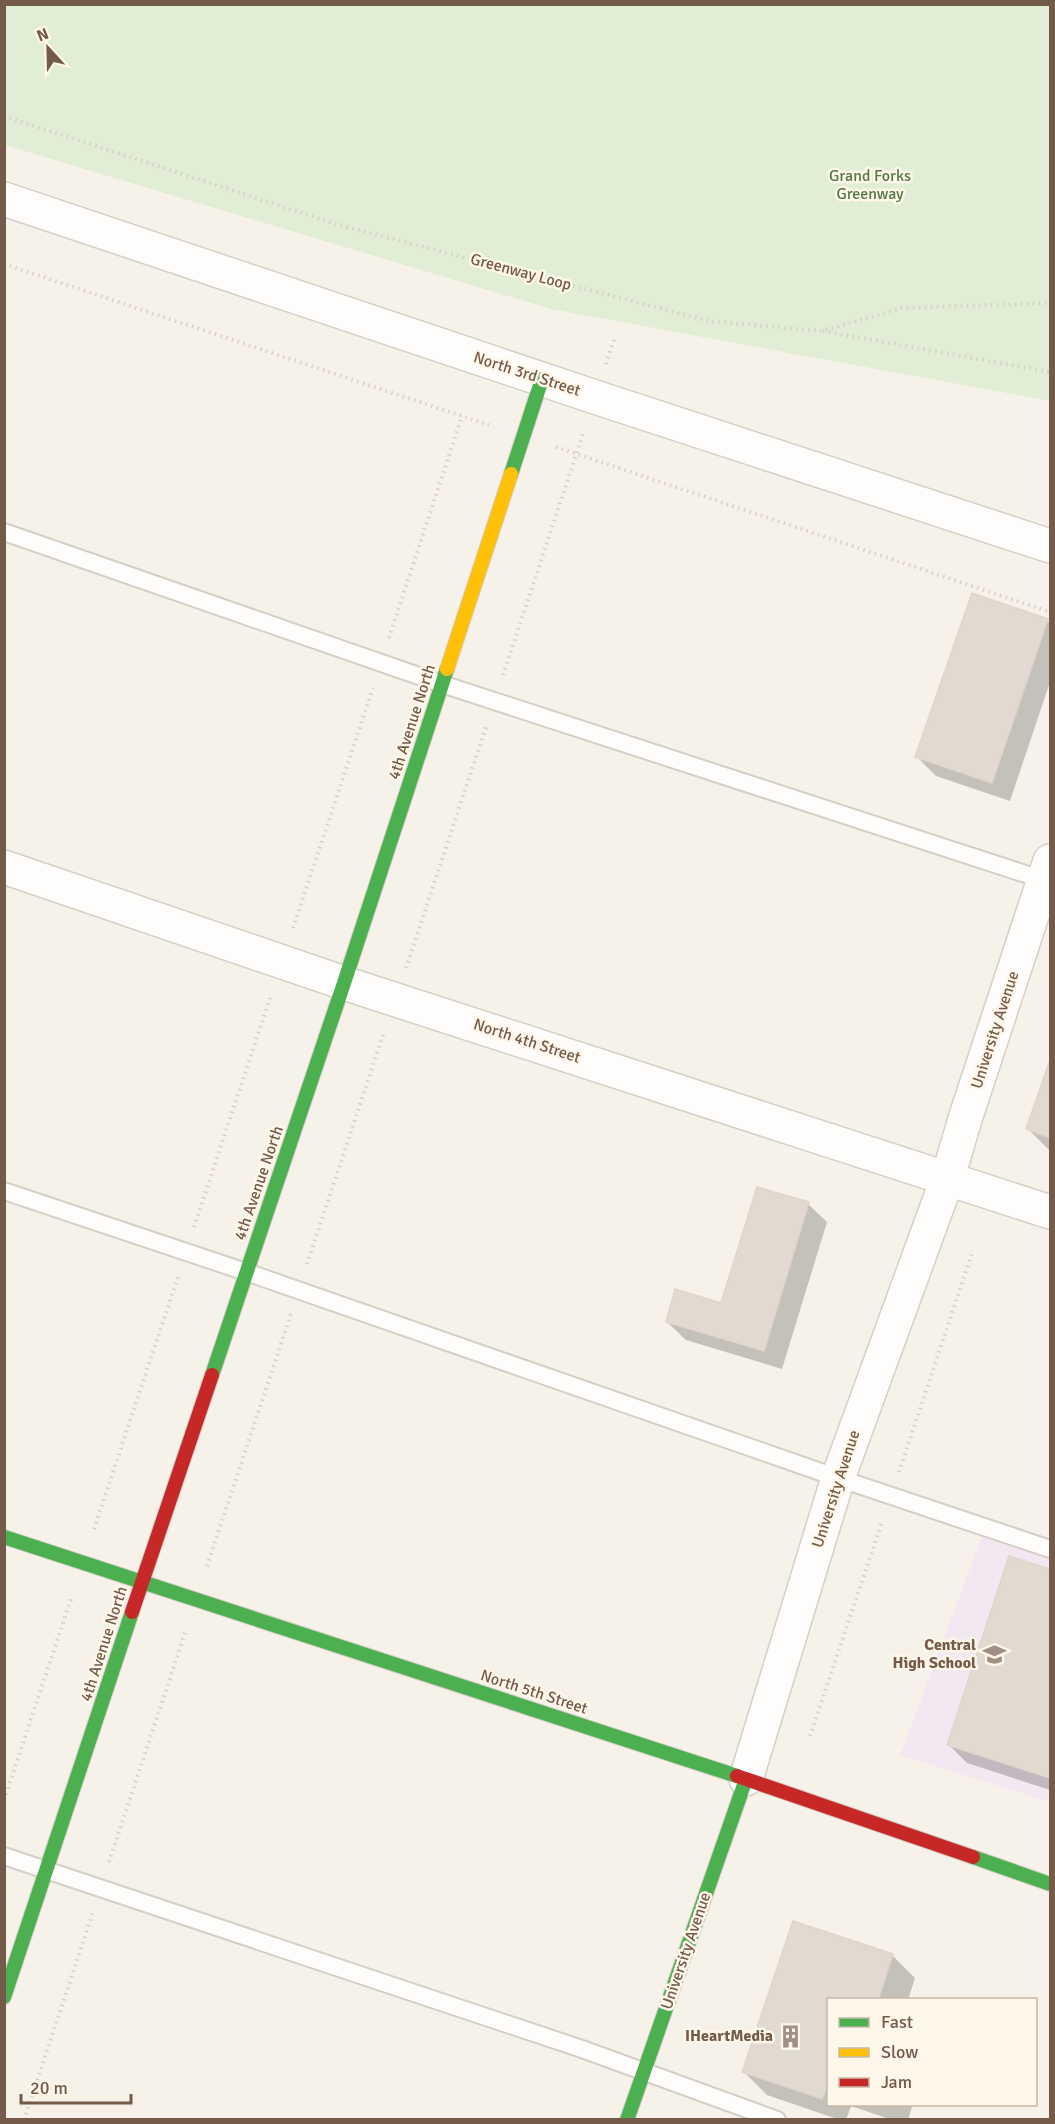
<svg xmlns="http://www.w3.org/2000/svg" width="1055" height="2124" font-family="Signika,sans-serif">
<rect width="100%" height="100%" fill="#f6f2e9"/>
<!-- education -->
<path fill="#f3e8f1" d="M985,1528L1050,1553V1802L900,1755Z"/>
<!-- green -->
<path fill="#e1edd4" d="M5,4L1050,5V401L551,309L5,145Z"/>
<!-- shadow -->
<g fill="#0003">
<path d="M1047,620L1050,624V682L1010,801L936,776L917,757Z"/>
<path d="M1050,1064V1151L1027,1128Z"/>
<path d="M808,1204L827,1222L782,1369L686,1340L667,1322L722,1305Z"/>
<path d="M1010,1558L1050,1571V1790L967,1763L948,1744Z"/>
<path d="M793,1922L892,1955L915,1978L908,2000H828V2104H913L908,2120H892L851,2106L846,2120H840L767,2095L744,2072Z"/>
</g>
<!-- building -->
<g fill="#e2dad1" stroke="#dfd5cb" stroke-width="1.5">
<path d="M972,593L1048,619L992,783L915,757Z"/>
<path d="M1050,1060V1138L1026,1129Z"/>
<path d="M757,1187L809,1202L764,1351L666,1322L675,1289L721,1303Z"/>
<path d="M1009,1556L1050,1569V1778L947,1745Z"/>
<path d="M793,1921L893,1954L878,2000H828V2084L822,2099L742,2072Z"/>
</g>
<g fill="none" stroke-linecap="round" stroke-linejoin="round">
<defs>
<g id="lane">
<path d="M4,532L442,684L1050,882"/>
<path d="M4,1191L246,1272L838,1478L1050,1549"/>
<path d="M4,1856L582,2049L777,2120"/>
</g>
<g id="street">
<path d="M4,199L595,397L1050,546"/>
<path d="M4,867L344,983L1050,1212"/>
<path d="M746,1779L838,1478L948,1177L965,1119L1050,861"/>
</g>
<g id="fast">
<path d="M511,474L542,379"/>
<path d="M212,1375L344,983L447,669"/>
<path d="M4,1537L737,1776"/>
<path d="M973,1857L1050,1884"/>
<path d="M4,1997L132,1612"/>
<path d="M627,2120L746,1779"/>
</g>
<path id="slow" d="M447,669L511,474"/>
<g id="jam">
<path d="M132,1612L212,1375"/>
<path d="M737,1776L973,1857"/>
</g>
</defs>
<!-- lane casing -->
<use href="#lane" stroke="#d5cfc7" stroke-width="20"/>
<!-- street casing -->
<use href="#street" stroke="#d5cfc7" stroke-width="36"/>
<!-- fast casing -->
<use href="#fast" stroke="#d5cec6" stroke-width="16"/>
<!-- slow casing -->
<use href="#slow" stroke="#d5cec6" stroke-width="16"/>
<!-- jam casing -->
<use href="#jam" stroke="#d5cec6" stroke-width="16"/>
<!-- path -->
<g stroke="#d8d0c9" stroke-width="4" stroke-dasharray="1.5 4.5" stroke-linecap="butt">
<path d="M4,116L339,225L709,321L822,331L902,308L1050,303"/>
<path d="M4,264L489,425"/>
<path d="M823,331L1050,372"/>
<path d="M606,364L615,337"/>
<path d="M556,447L1050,612"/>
<path d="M389,638L462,416"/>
<path d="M503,675L584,431"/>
<path d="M293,928L373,688"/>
<path d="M406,968L486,727"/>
<path d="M194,1227L271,995"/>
<path d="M307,1264L384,1032"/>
<path d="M899,1472L973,1250"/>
<path d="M94,1529L178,1277"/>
<path d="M207,1566L291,1314"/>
<path d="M810,1736L882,1522"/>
<path d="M4,1800L72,1596"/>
<path d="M109,1862L185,1633"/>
<path d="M24,2120L93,1912"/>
</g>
<!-- lane -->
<use href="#lane" stroke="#fefdfc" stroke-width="16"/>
<!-- street -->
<use href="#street" stroke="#fefdfc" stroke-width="33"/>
<!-- fast -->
<use href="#fast" stroke="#4caf50" stroke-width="14"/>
<!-- slow -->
<use href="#slow" stroke="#ffc107" stroke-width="14"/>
<!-- jam -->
<use href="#jam" stroke="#c62828" stroke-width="14"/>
</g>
<!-- icons -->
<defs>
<symbol id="school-bare" viewBox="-9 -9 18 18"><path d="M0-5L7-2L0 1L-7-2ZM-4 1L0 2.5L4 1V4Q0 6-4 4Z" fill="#a28f81" stroke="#fff7e9" stroke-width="2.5" paint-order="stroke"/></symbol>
<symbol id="building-bare" viewBox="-9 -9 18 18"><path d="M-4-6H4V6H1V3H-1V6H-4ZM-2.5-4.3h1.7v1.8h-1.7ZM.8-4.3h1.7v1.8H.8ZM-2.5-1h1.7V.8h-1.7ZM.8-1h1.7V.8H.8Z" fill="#a28f81" stroke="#fff7e9" stroke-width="2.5" paint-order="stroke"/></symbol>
</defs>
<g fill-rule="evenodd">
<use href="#school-bare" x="978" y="1638" width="33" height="33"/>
<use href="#building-bare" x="774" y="2020" width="33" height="33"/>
</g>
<g text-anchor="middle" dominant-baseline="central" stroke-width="5" stroke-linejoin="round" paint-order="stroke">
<!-- park labels -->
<g font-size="16" fill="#507942" stroke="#fff7e9">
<text x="870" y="176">Grand Forks<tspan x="870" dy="18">Greenway</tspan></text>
</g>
<!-- street labels -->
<g font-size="16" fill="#745a49" stroke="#fff7e9">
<text transform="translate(521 272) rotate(15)">Greenway Loop</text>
<text transform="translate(527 374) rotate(18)">North 3rd Street</text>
<text transform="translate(412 722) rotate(-72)">4th Avenue North</text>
<text transform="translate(995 1030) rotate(-72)">University Avenue</text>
<text transform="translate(527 1041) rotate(18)">North 4th Street</text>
<text transform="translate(259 1183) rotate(-71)">4th Avenue North</text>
<text transform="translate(836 1489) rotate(-72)">University Avenue</text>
<text transform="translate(104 1644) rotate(-72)">4th Avenue North</text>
<text transform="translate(534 1692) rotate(18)">North 5th Street</text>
<text transform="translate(686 1951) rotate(-71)">University Avenue</text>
</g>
<!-- poi labels -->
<g font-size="16" font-weight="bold" fill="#745a49" stroke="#fff7e9" text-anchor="end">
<text x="976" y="1645">Central<tspan x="976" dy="18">High School</tspan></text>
<text x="773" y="2036">IHeartMedia</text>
</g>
</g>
<!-- border -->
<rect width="1055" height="2124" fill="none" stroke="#745a49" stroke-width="12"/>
<!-- legend -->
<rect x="827" y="1998" width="210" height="108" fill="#fff7e9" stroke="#c7b8a9" stroke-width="1.5"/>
<rect x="839" y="2018" width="30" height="9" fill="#4caf50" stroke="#c7b8a9" stroke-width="1.5"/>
<text x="881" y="2028" font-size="18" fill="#745a49">Fast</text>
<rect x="839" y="2048" width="30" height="9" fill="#ffc107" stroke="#c7b8a9" stroke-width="1.5"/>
<text x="881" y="2058" font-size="18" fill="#745a49">Slow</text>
<rect x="839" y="2078" width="30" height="9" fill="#c62828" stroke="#c7b8a9" stroke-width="1.5"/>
<text x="881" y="2088" font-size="18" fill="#745a49">Jam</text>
<!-- north arrow -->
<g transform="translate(48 48) rotate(338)" stroke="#fff7e9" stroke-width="4.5" paint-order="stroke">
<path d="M0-4.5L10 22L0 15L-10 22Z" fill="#745a49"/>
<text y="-9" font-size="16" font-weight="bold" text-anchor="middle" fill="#745a49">N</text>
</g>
<!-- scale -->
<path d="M21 2094v9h110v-9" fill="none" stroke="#745a49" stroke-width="3"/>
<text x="30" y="2094" font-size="18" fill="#745a49" stroke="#fff7e9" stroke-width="4.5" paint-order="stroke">20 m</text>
</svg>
